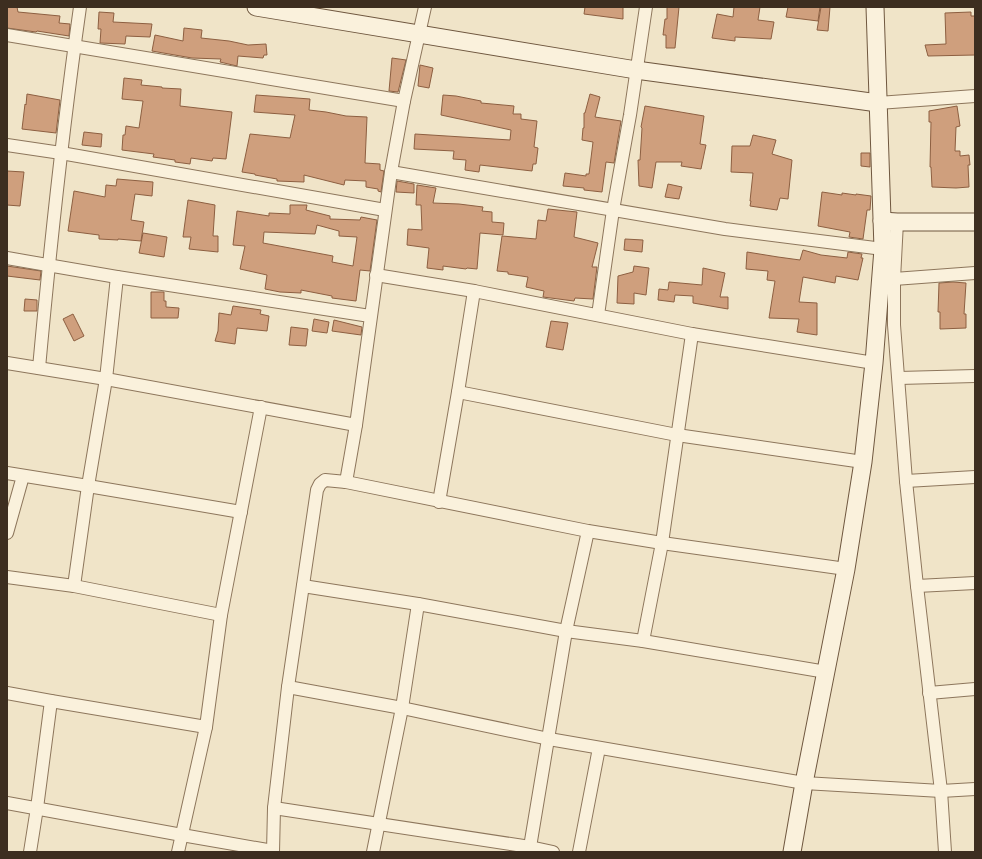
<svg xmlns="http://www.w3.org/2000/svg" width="982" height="859" font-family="'Crimson Pro',serif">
<rect width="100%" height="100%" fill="#f0e4c8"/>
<!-- building -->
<g fill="#cf9f7d" stroke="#8d5f41" fill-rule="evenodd">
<path d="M7,7H17L18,12L60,16L59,23L70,24L69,36L37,31L36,32L7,28Z"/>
<path d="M585,7H623V19L584,14Z"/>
<path d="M667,7H679L675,48H666V35H663L665,19H667Z"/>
<path d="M734,7H760L758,20L774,22L771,39L735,37V41L712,38L717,14L733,17Z"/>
<path d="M788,7H820L818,21L786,17Z"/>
<path d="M821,7H830L828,31L817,30Z"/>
<path d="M99,12L114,13L113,22L152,24L150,37L126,36L125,44L100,43L101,29H98Z"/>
<path d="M971,12V16H975V55L928,56L925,45L946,44L945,13Z"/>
<path d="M184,28L202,30L201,38L229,41L248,45L266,44L267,55H264L263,58L238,56L237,66L220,62L221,59L192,58L152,51L155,35L183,41Z"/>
<path d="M392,58L406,60L398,92L389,91Z"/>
<path d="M420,65L433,68L429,88L418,86Z"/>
<path d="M124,78L142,80L141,85L162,87V88L181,89L180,106L232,112L226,159L213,158L212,161L191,158L190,164L175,162V160L153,157L154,154L122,150L123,135H125L126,126L139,128L143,101L122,99Z"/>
<path d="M27,94L60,100L56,133L22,129L25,104L26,105Z"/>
<path d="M590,94L600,97L595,117L621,121L614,163L606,162L602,192L584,190V188L563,186L565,173L586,176V174H589L593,142L582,140L583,128H584V113H585Z"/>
<path d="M256,95L310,99L309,110L326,112L346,116L367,117L365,163L380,164V170L384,171L381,192L378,191V189L366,187V181L345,180L344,185L304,175V182L277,181V179L255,175V174L242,172L250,134L290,138L295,115L254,112Z"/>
<path d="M443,95L456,96L481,101V103L514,106L513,114H521V119L537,121L534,147L538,148L536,164H533L532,171L480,165L479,172L465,170L466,160L453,159L454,151L414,149L415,134L510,140L511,130L441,115Z"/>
<path d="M645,106L704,116L700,144L706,145L701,169L681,166L682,162H656L652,188L639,186L638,160H640L642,128L641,127Z"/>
<path d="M957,106L960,126L956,127L955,151H960V156L969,155L970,165H968L969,187L956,188L932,187L931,167H930L931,122H929V111Z"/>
<path d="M84,132L102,134L101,147L82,145Z"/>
<path d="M753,135L776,140L772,154L792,160L788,199L780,198L777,210L750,206L751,201H750L753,173L731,172L732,146H750Z"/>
<path d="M861,153H870V167L861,166Z"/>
<path d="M7,171L24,172L20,206L7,205Z"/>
<path d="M117,179L153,182L152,196L135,194L131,220L144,222L141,241L118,239V240L99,239V235L68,231L74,191L105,197L106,185L116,186Z"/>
<path d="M397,181L414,184V193L396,192Z"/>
<path d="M668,184L682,187L679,199L665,197Z"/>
<path d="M417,185L436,188L433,203L459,204L483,207L482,211L492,212V222L504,223L503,235L480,233L477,269L467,268L466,269L443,266V270L427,268L429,248L407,245L408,229L422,230L421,205H416Z"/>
<path d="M822,192L842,195V193L856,195V194L871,196L870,210H867L863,239L849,237L850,232L818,226Z"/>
<path d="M188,200L215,205L213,236H218V252L189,249L191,237H183Z"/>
<path d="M290,205H307L306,210L330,216V219L360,220L361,217L377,220L370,271L360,270L356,301L332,298V296L301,290V293L280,292L265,289L267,275L240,269L245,246L233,245L237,211L269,216V213L290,214ZM317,225L339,231V236L357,237L353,266L332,262L333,256L263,243L264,232L315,234Z"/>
<path d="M548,209L577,212L574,237L598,243L592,267H597L593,299L575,298L574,301L543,297L544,291L526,287L528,277L508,274V272L497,271L502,236L536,239L538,220L546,221Z"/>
<path d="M143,233L167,237L164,257L139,253Z"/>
<path d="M625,239L643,240L642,252L624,250Z"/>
<path d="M803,250L821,255L847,258L848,252L862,254L861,258H863L858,280L836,276L835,283L803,277L799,302L817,303V335L797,332L799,319L769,318L775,281L767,280L768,271L746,269L747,252L778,257L800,260Z"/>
<path d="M7,266L41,271L40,280L7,276Z"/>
<path d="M634,266L649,268L646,295L634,293V304L617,303L618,276L633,272Z"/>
<path d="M703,268L725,273L720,297H728V309L693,303V296L675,295L674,302L658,300L659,289L668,290L669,282L702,285Z"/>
<path d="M953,282L966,283L964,314H966V328L940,329V312H938L939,283Z"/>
<path d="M151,292H164V301H166V307L179,308L178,318H151Z"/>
<path d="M25,299L37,300V311H24Z"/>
<path d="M233,306L261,310L260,314L269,316L267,331L237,328L235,344L215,341L218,331L219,313L231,315Z"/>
<path d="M73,314L84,336L74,341L63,319Z"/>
<path d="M314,319L329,322L327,333L312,331Z"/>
<path d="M334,320L362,327L361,335L332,331Z"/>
<path d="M551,321L568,323L563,350L546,347Z"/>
<path d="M291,327L308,329L306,346L289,345Z"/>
</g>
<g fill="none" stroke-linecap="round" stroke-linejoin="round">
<defs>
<g id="street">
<path d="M7,35L404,101"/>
<path d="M878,103L975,96"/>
<path d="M7,145L61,153L385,210"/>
<path d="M391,172L725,229L883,249"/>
<path d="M897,222L894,279V325L906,481L917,586L941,791L945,852"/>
<path d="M7,258L117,277L370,316"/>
<path d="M376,275L474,291L692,334L874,363"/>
<path d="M894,279L975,273"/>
<path d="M598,315L613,210L630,115L646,7"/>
<path d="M7,363L106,379L356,425"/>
<path d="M39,368C50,248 63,127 80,7"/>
<path d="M899,378L975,376"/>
<path d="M458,392L677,435L863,462"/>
<path d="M7,473L88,486L241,512"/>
<path d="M906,481L975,477"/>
<path d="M346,482L356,425L391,172L404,101L425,7"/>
<path d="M439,502L458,392L474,291"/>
<path d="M7,533L23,476"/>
<path d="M7,577L74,586L221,615"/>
<path d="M74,586L88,486L106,379L117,277"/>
<path d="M303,586L418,604L566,631L643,641L826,672"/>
<path d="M917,586L975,583"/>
<path d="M643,641L662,543L692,334"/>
<path d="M288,687L402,708L549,739L804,783L941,791L975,789"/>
<path d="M7,693L51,701L206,727"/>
<path d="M929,693L975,689"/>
<path d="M7,803L182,835L273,851"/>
<path d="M274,808L530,847L553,852"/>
<path d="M530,847L566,631L588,531"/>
<path d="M30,852L37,808L51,701"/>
<path d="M178,852L206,727L221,615L261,407"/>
<path d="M273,852L274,808L288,687L317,490L320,484L325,480L346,482L588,531L662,543L846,569"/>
<path d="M373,852L402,708L418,604"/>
<path d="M579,852L599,748"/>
</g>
<g id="secondary">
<path d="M256,7L636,70L878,103"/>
<path d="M882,221L897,222H975"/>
<path d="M792,852L804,783L846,569L863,462L874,363L883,249L875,7"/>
</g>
</defs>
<!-- street casing -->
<use href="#street" stroke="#8d765c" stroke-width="14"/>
<!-- secondary casing -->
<use href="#secondary" stroke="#6f573f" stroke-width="19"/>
<!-- street -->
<use href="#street" stroke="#faf1dc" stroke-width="12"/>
<!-- secondary -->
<use href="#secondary" stroke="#faf1dc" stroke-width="17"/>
</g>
<!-- border -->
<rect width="982" height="859" fill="none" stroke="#3d2e20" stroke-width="16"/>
</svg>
